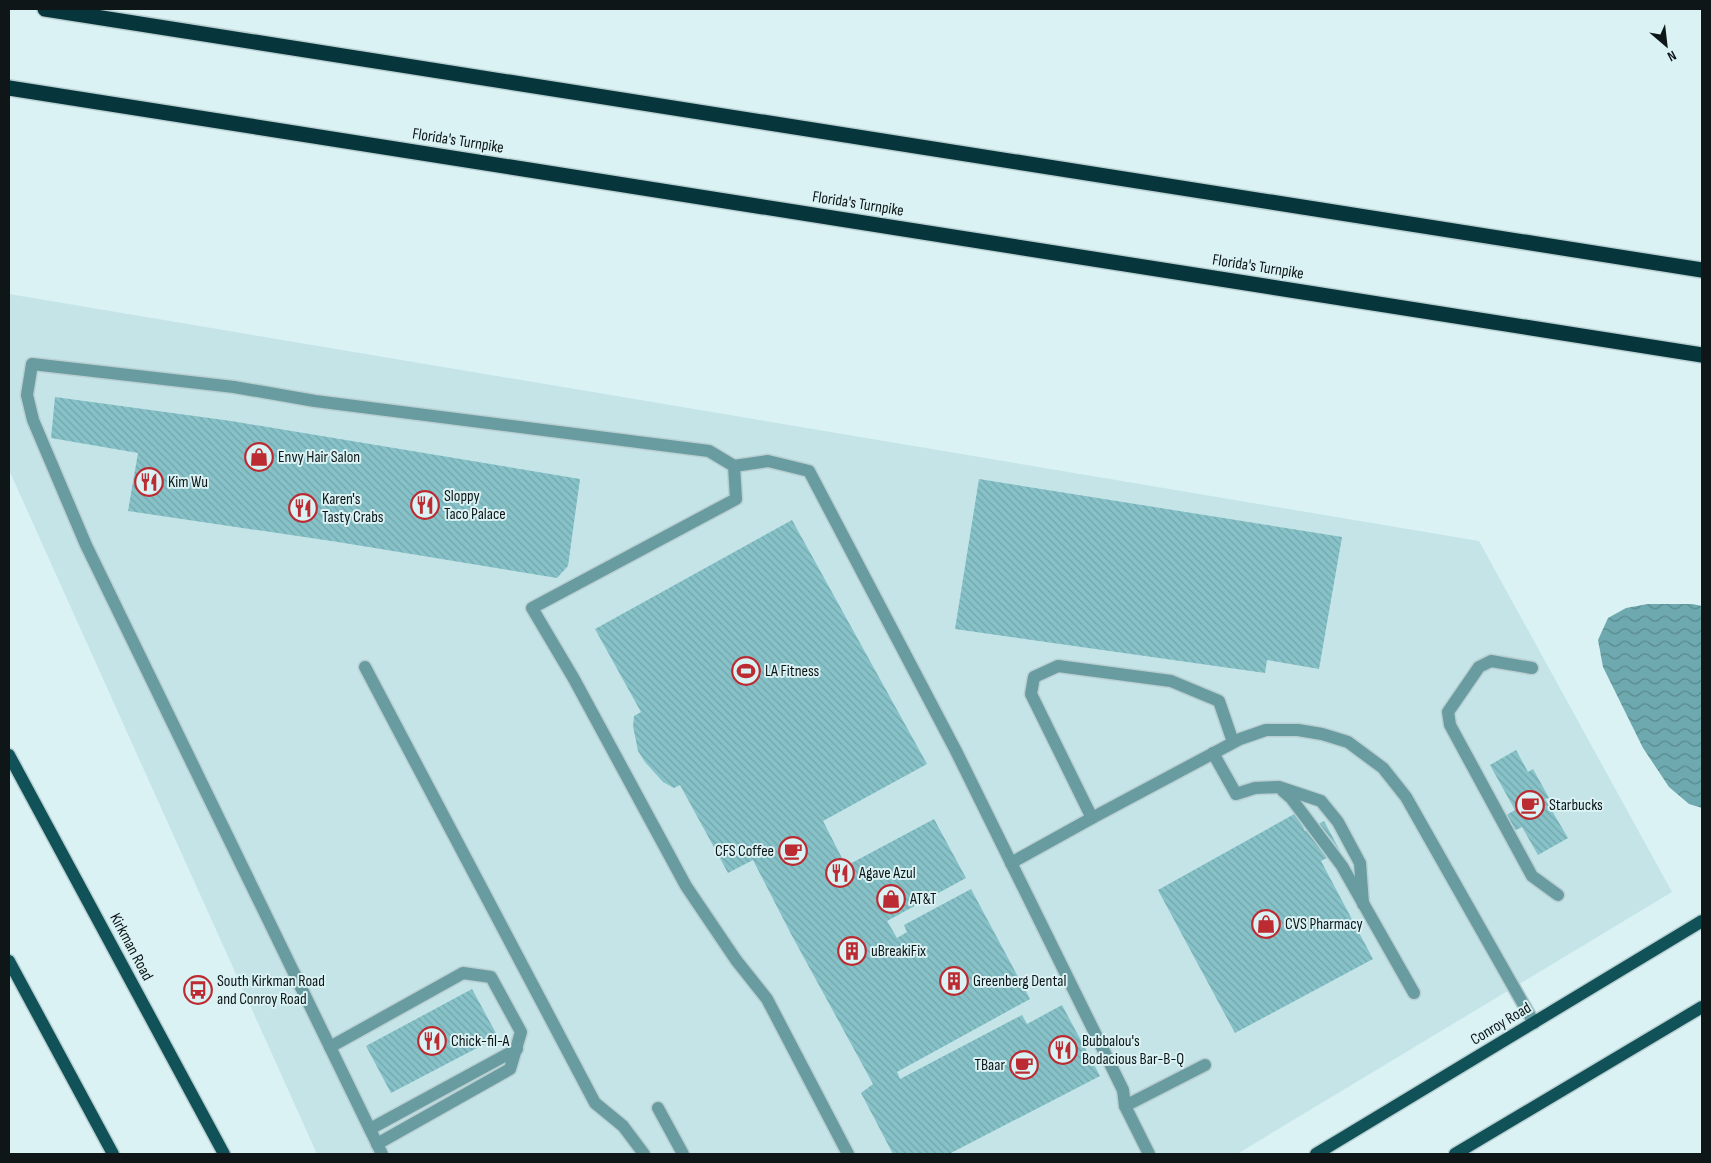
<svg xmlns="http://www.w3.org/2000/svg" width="1711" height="1163" font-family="'Sofia Sans Condensed',sans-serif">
<defs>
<pattern id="water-waves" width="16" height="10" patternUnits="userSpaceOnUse" patternTransform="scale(1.25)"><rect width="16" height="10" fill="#6ea9af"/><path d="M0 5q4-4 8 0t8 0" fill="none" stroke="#59898d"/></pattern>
<pattern id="building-back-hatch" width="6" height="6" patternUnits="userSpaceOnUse" patternTransform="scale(1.25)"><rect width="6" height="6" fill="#86c2c8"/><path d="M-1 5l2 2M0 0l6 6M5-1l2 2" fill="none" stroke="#72a6ab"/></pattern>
</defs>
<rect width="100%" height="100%" fill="#daf2f4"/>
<!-- built -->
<path fill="#c4e4e7" d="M9,294L1479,541L1672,892L1237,1154H317L9,470Z"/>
<!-- water -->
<path fill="url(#water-waves)" d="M1648,604H1692L1702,606V808L1689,804L1669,787L1643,748L1603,667L1598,640L1608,618L1626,608Z"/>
<!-- building -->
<g fill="url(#building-back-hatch)">
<path d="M55,397L231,421L580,479L568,566L557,578L338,542L128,511L138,453L51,438Z"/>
<path d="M979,479L1342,537L1319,669L1267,660L1265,673L955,629Z"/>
<path d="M792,520L927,764L823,821L846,866L934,819L966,878L887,921L897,938L907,932L904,925L971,889L1030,999L897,1072L900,1079L1022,1015L1027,1024L1062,1005L1100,1076L949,1154H893L861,1093L873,1084L791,934L753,860L728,873L680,785L674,788L663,782L645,762L638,751L633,726L634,716L641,712L595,629Z"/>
<path d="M1516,750L1528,772L1533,769L1549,798L1545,799L1568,838L1538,855L1522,827L1512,832L1503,817L1515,810L1490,765Z"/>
<path d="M1296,813L1305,831L1324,821L1340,851L1321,861L1373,959L1235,1033L1158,890Z"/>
<path d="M472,989L498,1037L391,1093L366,1046Z"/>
</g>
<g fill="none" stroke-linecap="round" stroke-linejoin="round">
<defs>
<g id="minor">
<path d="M734,466L768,461L809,471L956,751L1123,1090L1125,1106L1149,1154"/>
<path d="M365,667L595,1103L623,1126L644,1154"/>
<path d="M1532,668L1491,661L1479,667L1448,712L1450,725L1532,876L1558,895"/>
<path d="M1233,742L1219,701L1171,681L1058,666L1034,677L1031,694L1092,818L1240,739L1266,730H1298L1322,734L1348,742L1383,768L1406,797L1534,1023"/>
<path d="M1213,753L1236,794L1255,788L1279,787L1321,801L1338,822L1360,863L1363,904"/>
<path d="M1283,791L1291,798L1342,866L1414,993"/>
<path d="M1011,863L1092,818"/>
<path d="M330,1047L463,973L491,977L521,1032L510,1069L377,1144"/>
<path d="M1125,1106L1205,1065"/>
<path d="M658,1108L683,1154"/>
<path d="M370,1129L517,1049"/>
<path d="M382,1154L86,545L33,420L27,395L32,364L234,387L315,401L709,451L734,466L736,499L532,608L574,679L686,886L736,960L767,999L848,1154"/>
</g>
<g id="major">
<path d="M9,755L224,1154"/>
<path d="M9,961L113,1154"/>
<path d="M1316,1154L1702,921"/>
<path d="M1455,1154L1702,1007"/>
</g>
<g id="highway">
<path d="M45,9L1702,270"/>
<path d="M9,88L1702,355"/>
</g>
</defs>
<!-- minor casing -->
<use href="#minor" stroke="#b9cfd1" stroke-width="15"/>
<!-- major casing -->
<use href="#major" stroke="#b9cfd1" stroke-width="15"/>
<!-- highway casing -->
<use href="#highway" stroke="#b9cfd1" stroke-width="18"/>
<!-- minor -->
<use href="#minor" stroke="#689ca1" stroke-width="12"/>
<!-- major -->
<use href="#major" stroke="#115258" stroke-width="12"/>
<!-- highway -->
<use href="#highway" stroke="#06363b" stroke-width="15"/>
</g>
<!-- icons -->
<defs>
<symbol id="shop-ring" viewBox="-11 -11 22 22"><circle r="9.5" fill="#daf2f4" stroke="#bb2b31" stroke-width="1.5"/><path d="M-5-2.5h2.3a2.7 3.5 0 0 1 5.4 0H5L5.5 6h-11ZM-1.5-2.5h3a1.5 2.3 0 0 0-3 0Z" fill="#bb2b31"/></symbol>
<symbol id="restaurant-ring" viewBox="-11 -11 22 22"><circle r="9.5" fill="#daf2f4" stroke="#bb2b31" stroke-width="1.5"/><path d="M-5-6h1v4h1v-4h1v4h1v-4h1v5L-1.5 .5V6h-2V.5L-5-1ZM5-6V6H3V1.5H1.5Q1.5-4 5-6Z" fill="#bb2b31"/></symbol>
<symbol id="stadium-ring" viewBox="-11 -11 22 22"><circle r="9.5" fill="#daf2f4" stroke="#bb2b31" stroke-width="1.5"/><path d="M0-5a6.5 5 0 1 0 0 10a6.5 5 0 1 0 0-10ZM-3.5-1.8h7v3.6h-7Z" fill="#bb2b31"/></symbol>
<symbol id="cafe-ring" viewBox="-11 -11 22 22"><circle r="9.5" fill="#daf2f4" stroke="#bb2b31" stroke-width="1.5"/><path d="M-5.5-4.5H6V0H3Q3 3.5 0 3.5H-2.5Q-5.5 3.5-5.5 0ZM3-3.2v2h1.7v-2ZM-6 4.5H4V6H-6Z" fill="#bb2b31"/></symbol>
<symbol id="building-ring" viewBox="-11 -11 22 22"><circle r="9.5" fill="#daf2f4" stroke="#bb2b31" stroke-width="1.5"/><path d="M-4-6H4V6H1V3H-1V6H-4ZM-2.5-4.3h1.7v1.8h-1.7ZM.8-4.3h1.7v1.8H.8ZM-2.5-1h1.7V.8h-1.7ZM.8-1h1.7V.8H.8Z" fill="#bb2b31"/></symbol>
<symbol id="bus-ring" viewBox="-11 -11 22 22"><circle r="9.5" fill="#daf2f4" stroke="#bb2b31" stroke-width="1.5"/><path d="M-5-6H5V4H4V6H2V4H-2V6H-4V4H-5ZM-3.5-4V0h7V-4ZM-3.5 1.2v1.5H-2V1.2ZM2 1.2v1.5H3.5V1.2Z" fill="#bb2b31"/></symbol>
</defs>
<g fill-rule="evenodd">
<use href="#shop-ring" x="243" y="441" width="32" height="32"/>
<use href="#restaurant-ring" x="133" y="466" width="32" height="32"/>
<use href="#restaurant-ring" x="409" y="489" width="32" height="32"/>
<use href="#restaurant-ring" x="287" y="492" width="32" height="32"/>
<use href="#stadium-ring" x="730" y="655" width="32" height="32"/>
<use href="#cafe-ring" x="1514" y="789" width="32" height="32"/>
<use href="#cafe-ring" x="777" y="835" width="32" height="32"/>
<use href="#restaurant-ring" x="824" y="857" width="32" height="32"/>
<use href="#shop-ring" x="875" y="883" width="32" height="32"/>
<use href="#shop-ring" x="1250" y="908" width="32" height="32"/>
<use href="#building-ring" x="836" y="935" width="32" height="32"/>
<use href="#building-ring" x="938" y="965" width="32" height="32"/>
<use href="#bus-ring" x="182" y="974" width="32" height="32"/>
<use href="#restaurant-ring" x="416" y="1025" width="32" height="32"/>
<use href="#restaurant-ring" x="1047" y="1034" width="32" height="32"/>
<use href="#cafe-ring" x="1008" y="1049" width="32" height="32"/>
</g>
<g text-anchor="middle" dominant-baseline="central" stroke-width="4" stroke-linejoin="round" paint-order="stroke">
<!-- street labels -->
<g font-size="16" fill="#0e1617" stroke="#daf2f4">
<text transform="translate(458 141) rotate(9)">Florida's Turnpike</text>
<text transform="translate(858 204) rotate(9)">Florida's Turnpike</text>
<text transform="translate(1258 267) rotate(9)">Florida's Turnpike</text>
<text transform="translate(131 947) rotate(62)">Kirkman Road</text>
<text transform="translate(1501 1024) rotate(-31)">Conroy Road</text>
</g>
<!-- poi labels -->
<g font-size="16" fill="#0e1617" stroke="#daf2f4" text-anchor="start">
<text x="278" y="457">Envy Hair Salon</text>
<text x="168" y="482">Kim Wu</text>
<text x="444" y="496">Sloppy<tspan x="444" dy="18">Taco Palace</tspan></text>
<text x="322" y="499">Karen's<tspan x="322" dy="18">Tasty Crabs</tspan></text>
<text x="765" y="671">LA Fitness</text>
<text x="1549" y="805">Starbucks</text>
<text x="774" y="851" text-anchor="end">CFS Coffee</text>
<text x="859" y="873">Agave Azul</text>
<text x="910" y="899">AT&amp;T</text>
<text x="1285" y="924">CVS Pharmacy</text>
<text x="871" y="951">uBreakiFix</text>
<text x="217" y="981">South Kirkman Road<tspan x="217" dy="18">and Conroy Road</tspan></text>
<text x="973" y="981">Greenberg Dental</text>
<text x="451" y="1041">Chick-fil-A</text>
<text x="1082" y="1041">Bubbalou's<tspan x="1082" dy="18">Bodacious Bar-B-Q</tspan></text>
<text x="1005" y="1065" text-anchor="end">TBaar</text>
</g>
</g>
<!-- border -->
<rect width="1711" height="1163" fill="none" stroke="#0e1617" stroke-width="20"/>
<!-- north arrow -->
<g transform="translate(1666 45) rotate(152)" stroke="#daf2f4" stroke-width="4" paint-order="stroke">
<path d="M0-4L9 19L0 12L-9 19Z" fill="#0e1617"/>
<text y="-8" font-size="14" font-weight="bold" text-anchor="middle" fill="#0e1617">N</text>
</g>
</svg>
